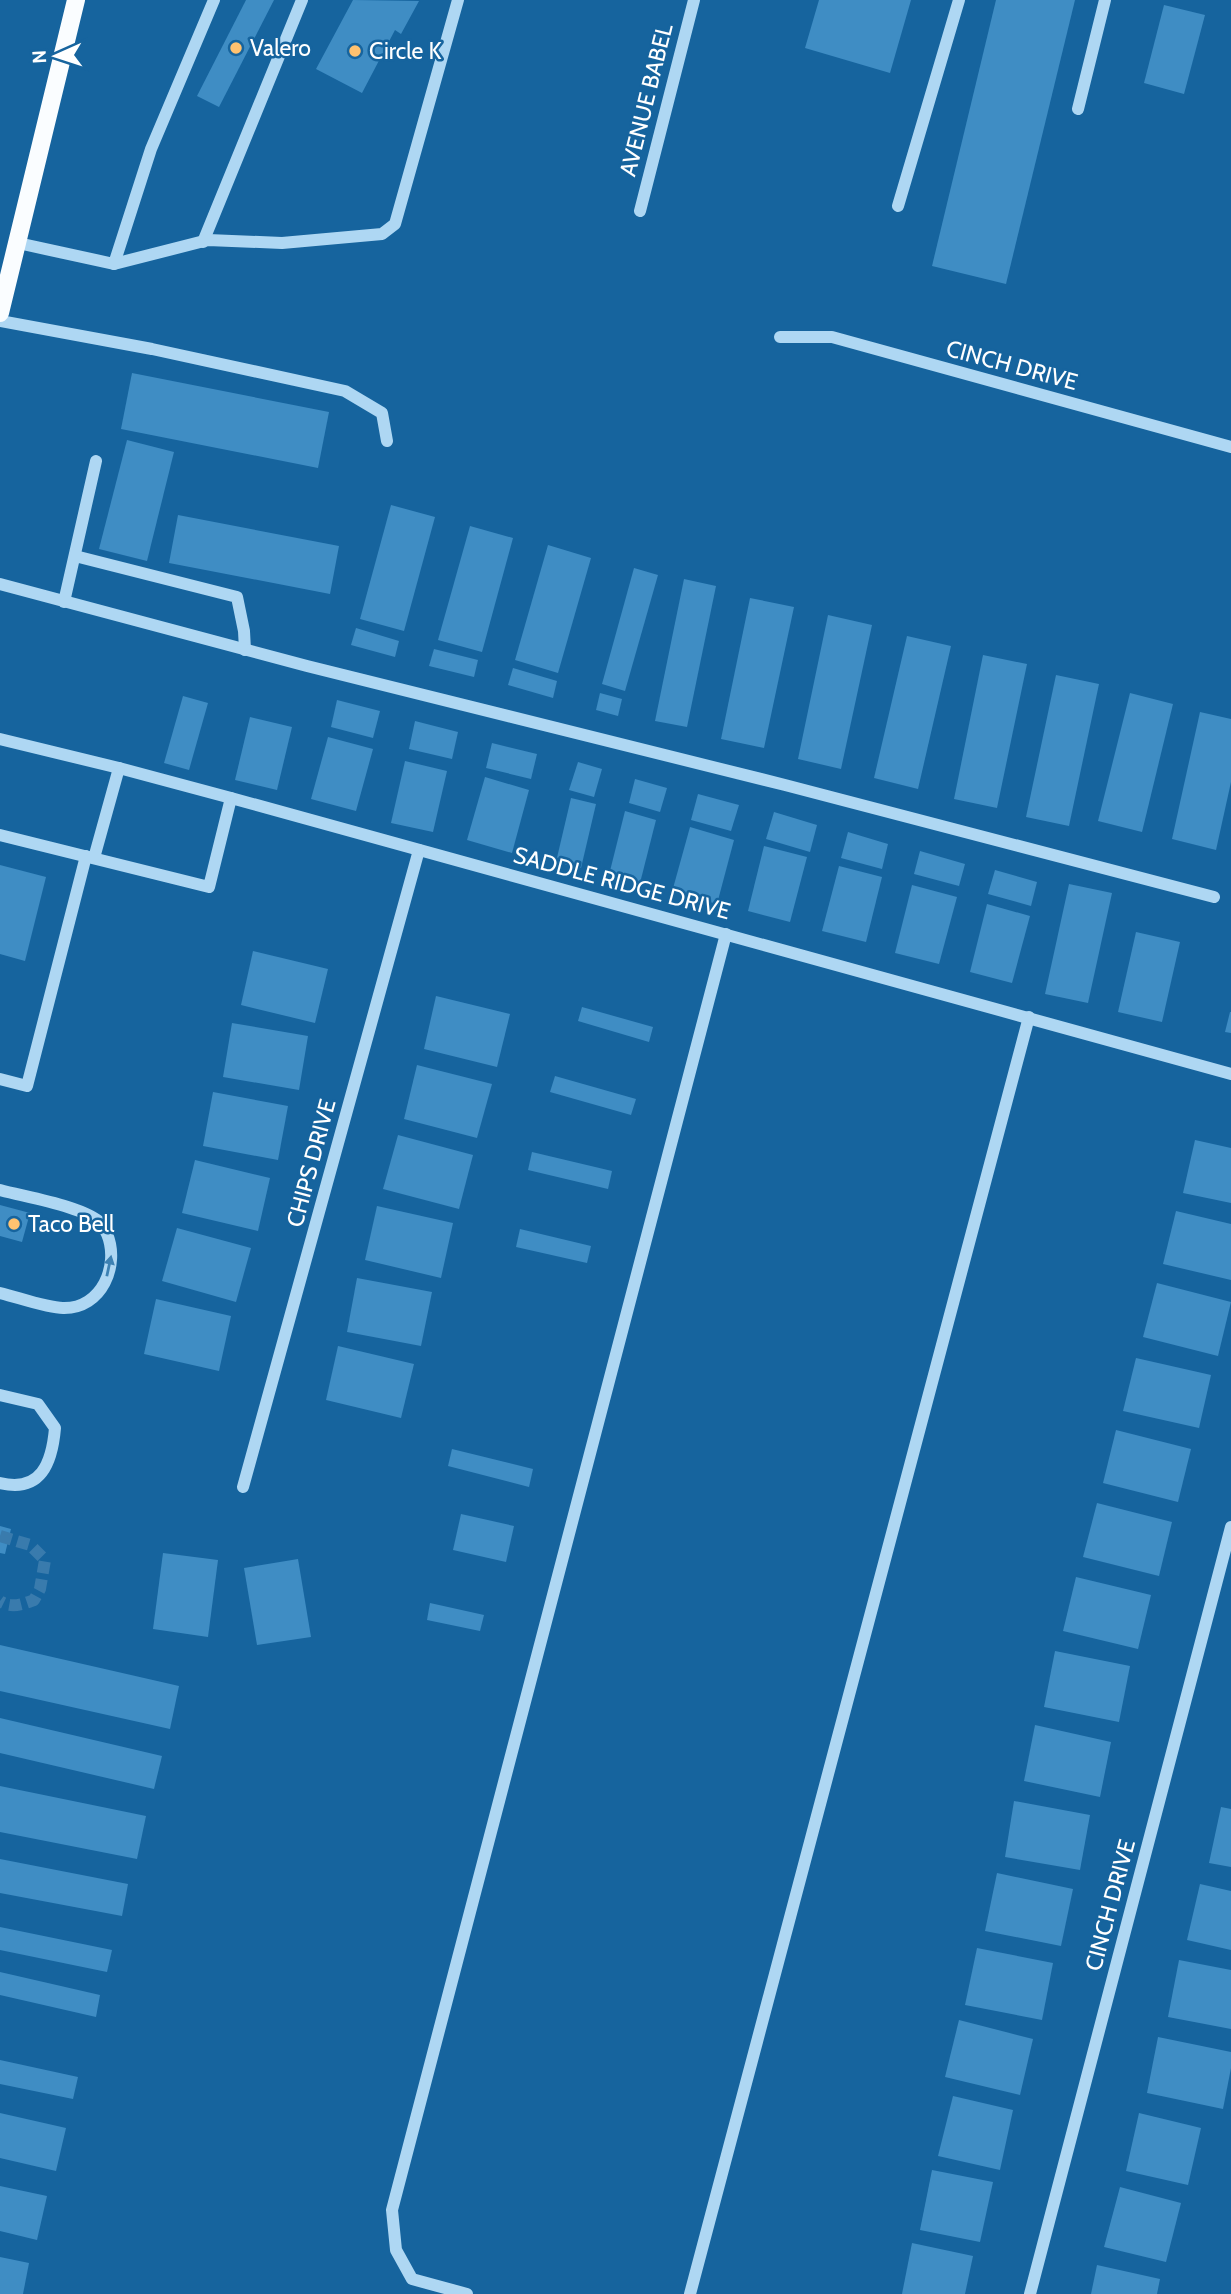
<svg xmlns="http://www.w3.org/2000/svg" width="1231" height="2294" font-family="Cabin,sans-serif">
<rect width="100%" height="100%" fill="#16649e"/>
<!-- building -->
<g fill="#3f8dc4">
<path d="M246,0H274L219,107L197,96Z"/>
<path d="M353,0L419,1L401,34L395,30L362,93L316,69Z"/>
<path d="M819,0H911L890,73L805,48Z"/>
<path d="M996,0H1075L1006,284L932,266Z"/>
<path d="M1164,5L1205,15L1184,94L1144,83Z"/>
<path d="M132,373L329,412L318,468L121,429Z"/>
<path d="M127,440L174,452L147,561L99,549Z"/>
<path d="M391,505L435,517L404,631L360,619Z"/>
<path d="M178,515L339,546L330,594L169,563Z"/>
<path d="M470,526L513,538L482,652L438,640Z"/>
<path d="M548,545L591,558L558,673L515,660Z"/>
<path d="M634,568L658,575L625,691L602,684Z"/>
<path d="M684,579L716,586L687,727L655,721Z"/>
<path d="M750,598L794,607L764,748L721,739Z"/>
<path d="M828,615L872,625L841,769L798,759Z"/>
<path d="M356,628L399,641L395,657L351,645Z"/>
<path d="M907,636L951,646L918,789L874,778Z"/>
<path d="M434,649L478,660L474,677L429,666Z"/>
<path d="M983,655L1027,664L997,808L954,799Z"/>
<path d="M513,668L557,681L553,698L508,685Z"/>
<path d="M1056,675L1099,684L1069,826L1026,817Z"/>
<path d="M600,693L622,699L618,716L596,710Z"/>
<path d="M1130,693L1173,704L1142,832L1098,821Z"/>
<path d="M183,696L208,703L189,770L164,763Z"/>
<path d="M337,700L380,711L373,738L331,727Z"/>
<path d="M1200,712L1231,719V782L1216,850L1172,839Z"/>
<path d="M250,717L292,727L277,790L235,780Z"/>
<path d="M415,721L458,732L452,759L409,749Z"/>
<path d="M328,737L373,749L356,811L311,799Z"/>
<path d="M492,743L537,754L531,779L486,768Z"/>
<path d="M405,761L447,771L433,832L391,823Z"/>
<path d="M578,762L602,769L594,797L569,790Z"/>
<path d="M485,777L529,790L512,853L467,840Z"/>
<path d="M635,779L667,788L660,812L629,803Z"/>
<path d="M698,794L739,805L731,831L691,820Z"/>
<path d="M571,798L596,804L581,868L556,862Z"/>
<path d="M625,811L656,820L640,883L609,875Z"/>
<path d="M774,812L817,825L810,852L766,839Z"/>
<path d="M690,827L734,840L717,904L672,892Z"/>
<path d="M848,832L888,844L882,869L841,858Z"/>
<path d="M764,846L807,857L790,922L748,911Z"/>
<path d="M920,851L965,864L959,886L914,874Z"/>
<path d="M0,865L46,877L25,961L0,954Z"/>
<path d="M839,866L882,877L866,942L822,931Z"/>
<path d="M995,870L1037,882L1031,906L988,894Z"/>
<path d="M1069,884L1112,893L1088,1003L1045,994Z"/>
<path d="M912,885L957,897L939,964L895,953Z"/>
<path d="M987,904L1030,916L1012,983L970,972Z"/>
<path d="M1136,932L1180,942L1162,1022L1118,1012Z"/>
<path d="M253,951L328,969L315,1023L241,1005Z"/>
<path d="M436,996L510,1014L497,1067L424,1049Z"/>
<path d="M582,1007L653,1027L649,1042L578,1021Z"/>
<path d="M1230,1012H1231V1033L1225,1032Z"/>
<path d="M232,1023L308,1036L299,1090L223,1077Z"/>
<path d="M417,1065L492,1084L477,1138L404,1119Z"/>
<path d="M555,1076L636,1099L631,1115L550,1092Z"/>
<path d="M213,1092L288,1106L278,1160L203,1146Z"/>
<path d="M398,1135L473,1155L459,1209L383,1189Z"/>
<path d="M1195,1140L1231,1148V1203L1183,1193Z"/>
<path d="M532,1152L612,1171L608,1189L528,1170Z"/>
<path d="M195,1160L270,1178L258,1231L182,1213Z"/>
<path d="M0,1205L30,1213L22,1242L0,1236Z"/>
<path d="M377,1206L453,1223L441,1278L365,1260Z"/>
<path d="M1176,1211L1231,1224V1280L1163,1264Z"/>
<path d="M177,1228L251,1248L236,1302L162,1281Z"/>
<path d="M520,1229L591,1246L587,1263L516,1247Z"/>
<path d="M357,1278L432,1292L421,1346L347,1332Z"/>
<path d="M1157,1283L1231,1302L1218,1356L1143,1337Z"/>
<path d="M156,1299L231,1316L219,1371L144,1354Z"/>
<path d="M338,1346L414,1364L401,1418L326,1400Z"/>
<path d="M1136,1358L1211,1375L1199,1428L1123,1411Z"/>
<path d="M1116,1430L1191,1449L1178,1502L1103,1483Z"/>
<path d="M452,1449L533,1469L529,1487L448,1466Z"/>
<path d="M1097,1503L1172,1522L1159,1576L1083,1557Z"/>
<path d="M461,1514L514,1526L506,1562L453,1550Z"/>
<path d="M0,1526L11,1529L5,1554L0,1553Z"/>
<path d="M163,1553L218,1560L208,1637L153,1629Z"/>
<path d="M298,1559L311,1637L257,1645L244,1568Z"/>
<path d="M1076,1577L1151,1595L1138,1649L1063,1631Z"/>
<path d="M430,1603L484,1615L480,1631L427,1620Z"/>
<path d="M0,1645L179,1686L170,1729L0,1691Z"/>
<path d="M1055,1651L1130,1666L1119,1722L1044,1707Z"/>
<path d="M0,1718L162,1756L154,1789L0,1753Z"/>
<path d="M1035,1725L1111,1742L1100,1797L1024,1781Z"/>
<path d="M0,1786L146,1816L137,1859L0,1832Z"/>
<path d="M1014,1801L1090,1815L1080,1870L1005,1857Z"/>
<path d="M1221,1807L1231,1809V1867L1209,1863Z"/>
<path d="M0,1859L128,1884L122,1916L0,1893Z"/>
<path d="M997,1873L1073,1889L1061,1946L985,1931Z"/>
<path d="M1200,1884L1231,1891V1950L1187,1940Z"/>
<path d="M0,1927L112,1950L107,1972L0,1950Z"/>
<path d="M977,1948L1053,1963L1042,2020L965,2005Z"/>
<path d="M1179,1960L1231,1970V2029L1168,2017Z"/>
<path d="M0,1972L100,1995L96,2017L0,1995Z"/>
<path d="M959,2020L1033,2039L1020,2095L945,2077Z"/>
<path d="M1158,2037L1231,2052V2068L1223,2109L1147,2093Z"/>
<path d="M0,2060L78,2077L73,2099L0,2084Z"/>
<path d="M953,2096L1013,2110L1000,2170L938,2156Z"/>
<path d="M0,2113L66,2128L56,2171L0,2158Z"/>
<path d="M1139,2113L1201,2128L1188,2185L1126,2171Z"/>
<path d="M932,2170L993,2182L980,2242L920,2230Z"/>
<path d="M0,2186L47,2196L37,2240L0,2231Z"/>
<path d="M1120,2187L1181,2203L1166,2262L1104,2247Z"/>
<path d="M912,2243L973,2256L965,2294H902Z"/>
<path d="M0,2257L29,2263L23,2294H0Z"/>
<path d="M1097,2265L1160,2279L1157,2294H1091Z"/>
</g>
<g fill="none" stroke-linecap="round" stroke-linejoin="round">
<!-- minor-tunnel -->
<path stroke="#397bad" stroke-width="12" stroke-dasharray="12 6" stroke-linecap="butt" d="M0,1536L30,1545L45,1560L40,1589L34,1600C23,1604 11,1609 0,1601"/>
<!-- minor -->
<g stroke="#aed7f3" stroke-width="12">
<path d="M1078,109L1105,0"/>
<path d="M898,206L959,0"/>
<path d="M640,211L694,0"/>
<path d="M203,242L302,0"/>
<path d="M18,243L114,264L208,240L282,243L382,234L395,224L458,0"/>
<path d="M114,264L151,149L214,0"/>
<path d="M0,321L152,349L345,391L382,413L387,441"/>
<path d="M780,337H832L1231,447"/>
<path d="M75,556L237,597L244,631L245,650"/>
<path d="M0,584L307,666L785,785L1214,897"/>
<path d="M64,602L96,461"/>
<path d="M0,739L119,768L231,798L1231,1074"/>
<path d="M0,835L209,887L231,798"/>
<path d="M94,858L119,768"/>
<path d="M0,1079L27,1086L86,856"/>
<path d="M0,1190C25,1197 84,1206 102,1224C103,1226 106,1232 107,1234C120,1265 102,1309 63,1308C47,1308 17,1297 0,1293"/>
<path d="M0,1395L38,1404L55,1428C52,1463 41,1493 0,1483"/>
<path d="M243,1487L419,850"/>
<path d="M467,2294L412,2279L396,2250L392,2210L726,934"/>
<path d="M690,2294L1029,1017"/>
<path d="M1030,2294L1231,1527"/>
</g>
<!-- major -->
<path stroke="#fafdff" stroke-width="18" d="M0,313L76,0"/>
</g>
<!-- one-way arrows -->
<defs><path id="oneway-solid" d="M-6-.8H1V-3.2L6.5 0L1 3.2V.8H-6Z" transform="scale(1.75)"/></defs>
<use fill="#3c81b3" href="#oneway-solid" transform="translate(109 1266) rotate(-78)"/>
<!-- markers -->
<g fill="#ffc270" stroke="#16649e" stroke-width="2.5">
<circle cx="236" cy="48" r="7"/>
<circle cx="355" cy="51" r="7"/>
<circle cx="14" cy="1224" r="7"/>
</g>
<g text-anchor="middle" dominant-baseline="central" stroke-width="5" stroke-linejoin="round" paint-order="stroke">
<!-- poi labels -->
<g font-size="23" fill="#fff" stroke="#16649e" text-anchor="start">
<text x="250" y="48">Valero</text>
<text x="369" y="51">Circle K</text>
<text x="28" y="1224">Taco Bell</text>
</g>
<!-- street labels -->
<g font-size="23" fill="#fff" stroke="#16649e">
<text transform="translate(646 100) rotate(-76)">AVENUE BABEL</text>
<text transform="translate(1012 365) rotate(15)">CINCH DRIVE</text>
<text transform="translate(622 883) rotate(15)">SADDLE RIDGE DRIVE</text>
<text transform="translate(311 1163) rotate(-75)">CHIPS DRIVE</text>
<text transform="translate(1110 1905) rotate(-75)">CINCH DRIVE</text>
</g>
</g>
<!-- north arrow -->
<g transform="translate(56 56) rotate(267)" stroke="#16649e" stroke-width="5" paint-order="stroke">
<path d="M0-5L12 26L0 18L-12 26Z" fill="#ffffff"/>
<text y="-10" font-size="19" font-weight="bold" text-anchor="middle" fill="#ffffff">N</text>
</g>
</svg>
